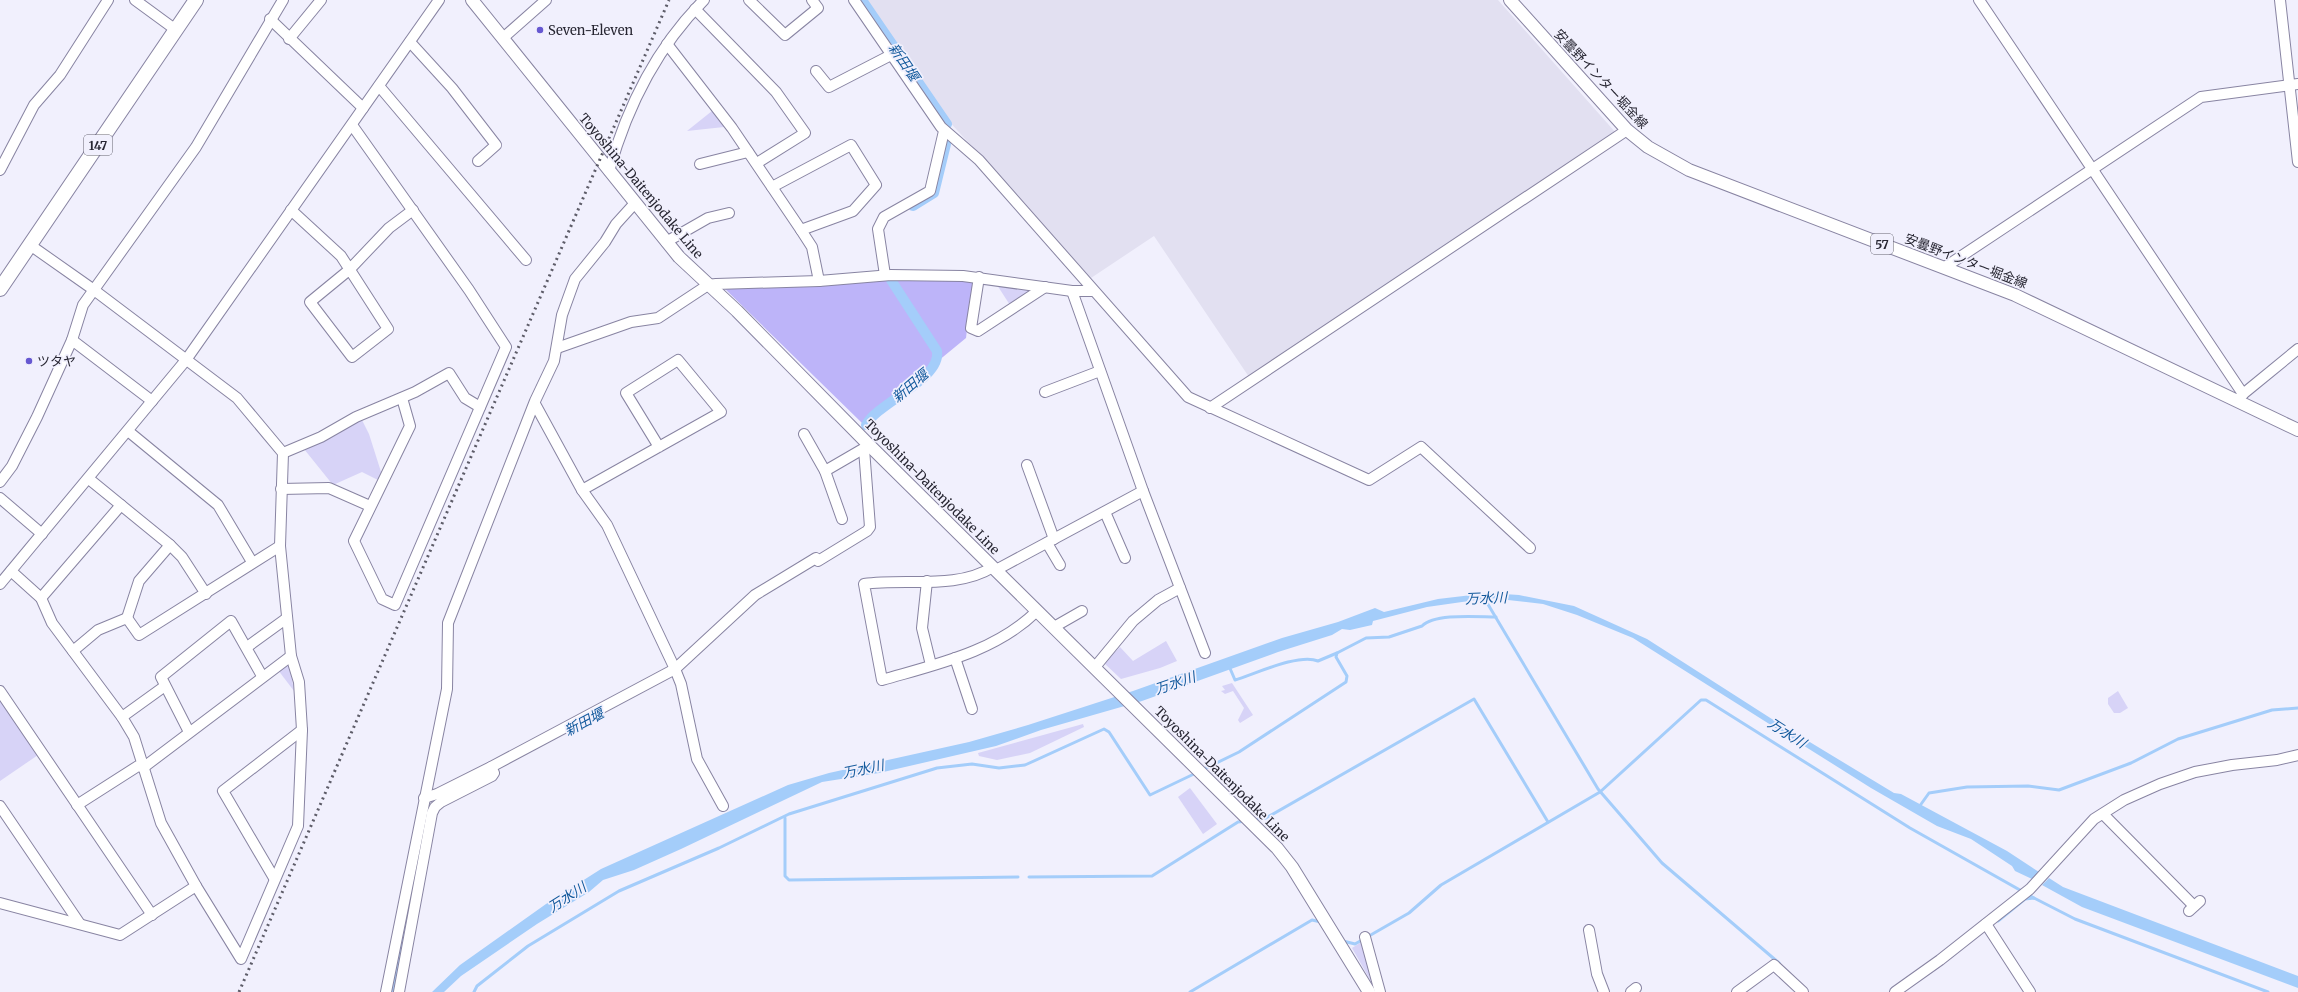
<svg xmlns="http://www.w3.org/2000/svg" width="2298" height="992" font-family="Merriweather,'Noto Sans JP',serif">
<rect width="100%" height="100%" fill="#f1f0fd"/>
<!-- built -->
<path fill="#e2e0f1" d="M866,0H1498L1616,133L1249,377L1154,236L1091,278L947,119Z"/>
<!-- green -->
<g fill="#d7d3f7">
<path d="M712,111L724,127L687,131Z"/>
<path d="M997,285L1028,289L1029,292L1010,305Z"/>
<path d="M361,418L369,434L382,475L378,480L362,472L333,485L304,449C326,442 343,432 361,418Z"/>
<path d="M1166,641L1177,661L1160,668L1121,679L1104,663L1120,647L1133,661Z"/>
<path d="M289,661L294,691L278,670Z"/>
<path d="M1232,683L1253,715L1240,723L1238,720L1244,708L1233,691L1225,694L1221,691L1225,690L1222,686Z"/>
<path d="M2118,691L2128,708L2120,713H2114L2108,704V698Z"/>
<path d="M0,700L38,755L0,781Z"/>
<path d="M1083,724L1084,727L1030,753L997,760L979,756L978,753Z"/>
<path d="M1190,788L1217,824L1203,834L1178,797Z"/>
<path d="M1363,941L1377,992L1352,948Z"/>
</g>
<!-- forest -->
<path fill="#bdb4f9" d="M888,279H973L966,338L904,389L870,415L862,423L721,285Z"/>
<!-- water -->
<g fill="#a4cdfa">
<path d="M1489,593L1519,595L1574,606L1647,639L1775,721L1894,793L1901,794L2007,851L2039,872L2032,879L2015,871L2012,866L1971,839L1937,826L1871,788L1633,638L1577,615L1543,604L1490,598L1427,607L1373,621L1372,625L1350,630L1342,629L1332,635L1278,652L1142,701L1041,730L996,746L879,773L822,782L681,849L634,870L603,880L589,892L537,924L461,976L444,992H432L460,965L546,904L601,869L788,785L829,773L969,742L1028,725L1133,691L1282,638L1338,622L1375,608L1384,612L1438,599Z"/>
<path d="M2049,878L2063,887L2298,976V988L2082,907L2042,885Z"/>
</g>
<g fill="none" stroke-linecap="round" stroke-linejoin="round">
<!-- stream -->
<g stroke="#a4cdfa" stroke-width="3">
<path d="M1483,596L1598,789L1662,863L1779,963"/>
<path d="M1229,666L1235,680C1255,674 1299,653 1318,661L1337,653"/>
<path d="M1202,770L1239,752L1346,682L1347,676L1336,657L1337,653L1366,638L1389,637L1422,626C1435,613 1478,617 1496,617"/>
<path d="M1919,807L1929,793L1967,787L2028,786L2059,790L2131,763L2178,739L2272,710L2298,708"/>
<path d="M785,818V876L789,880L1018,877"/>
<path d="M1253,820L1266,818L1474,699L1548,822"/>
<path d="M1029,877L1152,876L1238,822L1246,821"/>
<path d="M1998,921L2025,899L2034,898L2075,919L2268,992"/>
<path d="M1343,941L1355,944L1409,913L1441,885L1600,792L1701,700H1706L1910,828L2034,898"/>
<path d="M474,992L477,986L528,946L619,891L719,848L789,814L937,768L972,764L999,768L1025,765L1104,729L1109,732L1150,795L1196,773"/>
<path d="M1190,992L1312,920L1321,922"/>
</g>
<!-- canal -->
<g stroke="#a4cdfa" stroke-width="10">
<path d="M862,0L947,124"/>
<path d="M913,206L934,193L946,144"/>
<path d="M866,425C877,403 942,379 937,351L891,280"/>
<path d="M393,992L409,913"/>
</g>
<defs>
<g id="minor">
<path d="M135,0L176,30"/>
<path d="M749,0L785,35L818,8L812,0"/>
<path d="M854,0L941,127L979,160L1188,397L1369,480L1421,447L1530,548"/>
<path d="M1979,0L2243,394L2238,400"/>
<path d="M2280,0L2298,162"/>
<path d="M695,9L776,92L805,133L757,163"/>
<path d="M270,19L363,108"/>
<path d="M503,38L546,0"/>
<path d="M289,39L321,0"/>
<path d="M410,42L452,88L496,145L478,161"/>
<path d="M667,44L732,128L801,230L812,247L819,281"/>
<path d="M816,71L829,87L891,55"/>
<path d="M379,86L526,260"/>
<path d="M352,125L469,290L506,347L395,605L382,599L354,541L410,426L402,398"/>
<path d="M700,164L748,152"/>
<path d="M0,170L34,105L60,75L108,0"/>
<path d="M609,171C627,107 657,47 704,0"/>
<path d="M772,187L851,145L876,185L853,211L801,230"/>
<path d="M291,210L341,256L388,329L352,357L310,302L349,270L389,228L413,210"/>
<path d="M666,242L708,218L729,213"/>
<path d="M1945,267L2201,97L2298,84"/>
<path d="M885,275L878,229L884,217L930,191L944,131"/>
<path d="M979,277L971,328L978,331L1045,287"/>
<path d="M1072,291L1143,491L1205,653"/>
<path d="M72,340L152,401"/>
<path d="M557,348L631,322L658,318L708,285L716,284L819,281L891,275L963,276L1072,291H1093"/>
<path d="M1045,392L1100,371"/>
<path d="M2243,394L2298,349"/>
<path d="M535,404L582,490L607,525L675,669L681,684L697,759L723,806"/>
<path d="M1210,408L1627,130"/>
<path d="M128,431L218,505L252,562"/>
<path d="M804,434L825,471L842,519"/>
<path d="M283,453L321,437L356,417L415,392L449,373L465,398L480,407"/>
<path d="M1027,465L1054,539"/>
<path d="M825,471L868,446"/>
<path d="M89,479L170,545L182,557L206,594"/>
<path d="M0,482L12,466L37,417L72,340L83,305L196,147L283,0"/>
<path d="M281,489L329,488L370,506"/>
<path d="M582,490L721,412L678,360L626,393L659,447"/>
<path d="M0,498L42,534"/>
<path d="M1105,512L1125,558"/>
<path d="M1047,543L1060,565"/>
<path d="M993,567C956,590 906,578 864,584L882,680C937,664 995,652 1037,611"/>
<path d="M996,570L1143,491"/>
<path d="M11,571L41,598L52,623L122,717L134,737L161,823L196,886L241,959L298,826L302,730L299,682L291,656L280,546L283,453L237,398L94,290L30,245"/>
<path d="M927,581L922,628L931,665"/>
<path d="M0,584L186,360L439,0"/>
<path d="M41,598L121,505"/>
<path d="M127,618L139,581L170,545"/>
<path d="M1054,627L1082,611"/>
<path d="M247,647L287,618"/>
<path d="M73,651L98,630L127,618L139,635L280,546"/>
<path d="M955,658L972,709"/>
<path d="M1095,667L1133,621L1158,600L1180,588"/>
<path d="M0,691L152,915"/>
<path d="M122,717L165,686"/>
<path d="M189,732L161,677L231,621L262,676"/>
<path d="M424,798L437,794L491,767L675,669L755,595L816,558L818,561L867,531L870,527L864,449"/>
<path d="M77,805L138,766L144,767L291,656"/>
<path d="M0,806L80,924"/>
<path d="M2103,814L2194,906"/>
<path d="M274,878L223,791L302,730"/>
<path d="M0,903L120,935L196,886"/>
<path d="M2189,911L2200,901"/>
<path d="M1986,924L2030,992"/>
<path d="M1589,930L1597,974L1604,992"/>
<path d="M1365,937L1380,992"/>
<path d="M386,992L447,689L448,623L535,401L554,361L562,315L575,279L605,242L616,224L635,203"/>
<path d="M399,992L432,813L435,807L441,802L492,776L494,773L491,767"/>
<path d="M1631,992L1636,988"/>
<path d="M1737,992L1774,965L1803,992"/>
<path d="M1895,992L1940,960L2030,889L2094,819L2124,800L2160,784L2195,772L2232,765L2277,760L2298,755"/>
</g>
<g id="major">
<path d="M472,0L679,257L737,311L869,445L1277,848L1292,867L1369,992"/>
<path d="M1510,0L1627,130L1648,147L1689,170L2015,295L2298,430"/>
</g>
<path id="highway" d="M0,289L196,0"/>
</defs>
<!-- minor casing -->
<use href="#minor" stroke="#8884a2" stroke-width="12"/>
<!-- major casing -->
<use href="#major" stroke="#8884a2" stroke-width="14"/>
<!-- highway casing -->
<use href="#highway" stroke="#8884a2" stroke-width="16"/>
<!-- minor -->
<use href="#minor" stroke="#fff" stroke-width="10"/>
<!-- major -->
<use href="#major" stroke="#fff" stroke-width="12"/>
<!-- highway -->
<use href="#highway" stroke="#fff" stroke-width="14"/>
<!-- rail -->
<path stroke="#5d5c68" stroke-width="3" stroke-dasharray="2 4" stroke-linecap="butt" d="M239,992L669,0"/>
</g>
<!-- markers -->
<g fill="#6658d1" stroke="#f1f0fd" stroke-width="1.5">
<circle cx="540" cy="30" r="4"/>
<circle cx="29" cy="361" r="4"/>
</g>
<g text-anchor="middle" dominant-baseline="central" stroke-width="3.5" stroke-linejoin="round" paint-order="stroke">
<!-- shield labels -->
<g fill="#f1f0fd" stroke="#64636f" stroke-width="1">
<rect x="84" y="135" width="28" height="20" rx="3"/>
<rect x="1871" y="234" width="22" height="20" rx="3"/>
</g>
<g font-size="12" font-weight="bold" fill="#272632">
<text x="98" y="145">147</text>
<text x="1882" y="244">57</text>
</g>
<!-- poi labels -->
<g font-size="13" fill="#272632" stroke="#f1f0fd" text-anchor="start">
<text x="548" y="30">Seven-Eleven</text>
<text x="37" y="361">ツタヤ</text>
</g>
<!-- street labels -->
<g font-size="13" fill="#272632" stroke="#f1f0fd">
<text transform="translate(1601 79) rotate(47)">安曇野インター堀金線</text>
<text transform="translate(641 186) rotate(50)">Toyoshina-Daitenjodake Line</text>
<text transform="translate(1966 261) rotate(21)">安曇野インター堀金線</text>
<text transform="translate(932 487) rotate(45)">Toyoshina-Daitenjodake Line</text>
<text transform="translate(1222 774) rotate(45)">Toyoshina-Daitenjodake Line</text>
</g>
<!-- water labels -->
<g font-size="14" font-style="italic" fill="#12599c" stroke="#f1f0fd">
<text transform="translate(904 62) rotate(56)">新田堰</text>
<text transform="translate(910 386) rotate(-40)">新田堰</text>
<text transform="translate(1486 598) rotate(-2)">万水川</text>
<text transform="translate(1175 683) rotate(-19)">万水川</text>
<text transform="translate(584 722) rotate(-28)">新田堰</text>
<text transform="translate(1787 733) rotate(33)">万水川</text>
<text transform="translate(863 769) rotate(-12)">万水川</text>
<text transform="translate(567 897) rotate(-33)">万水川</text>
</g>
</g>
</svg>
